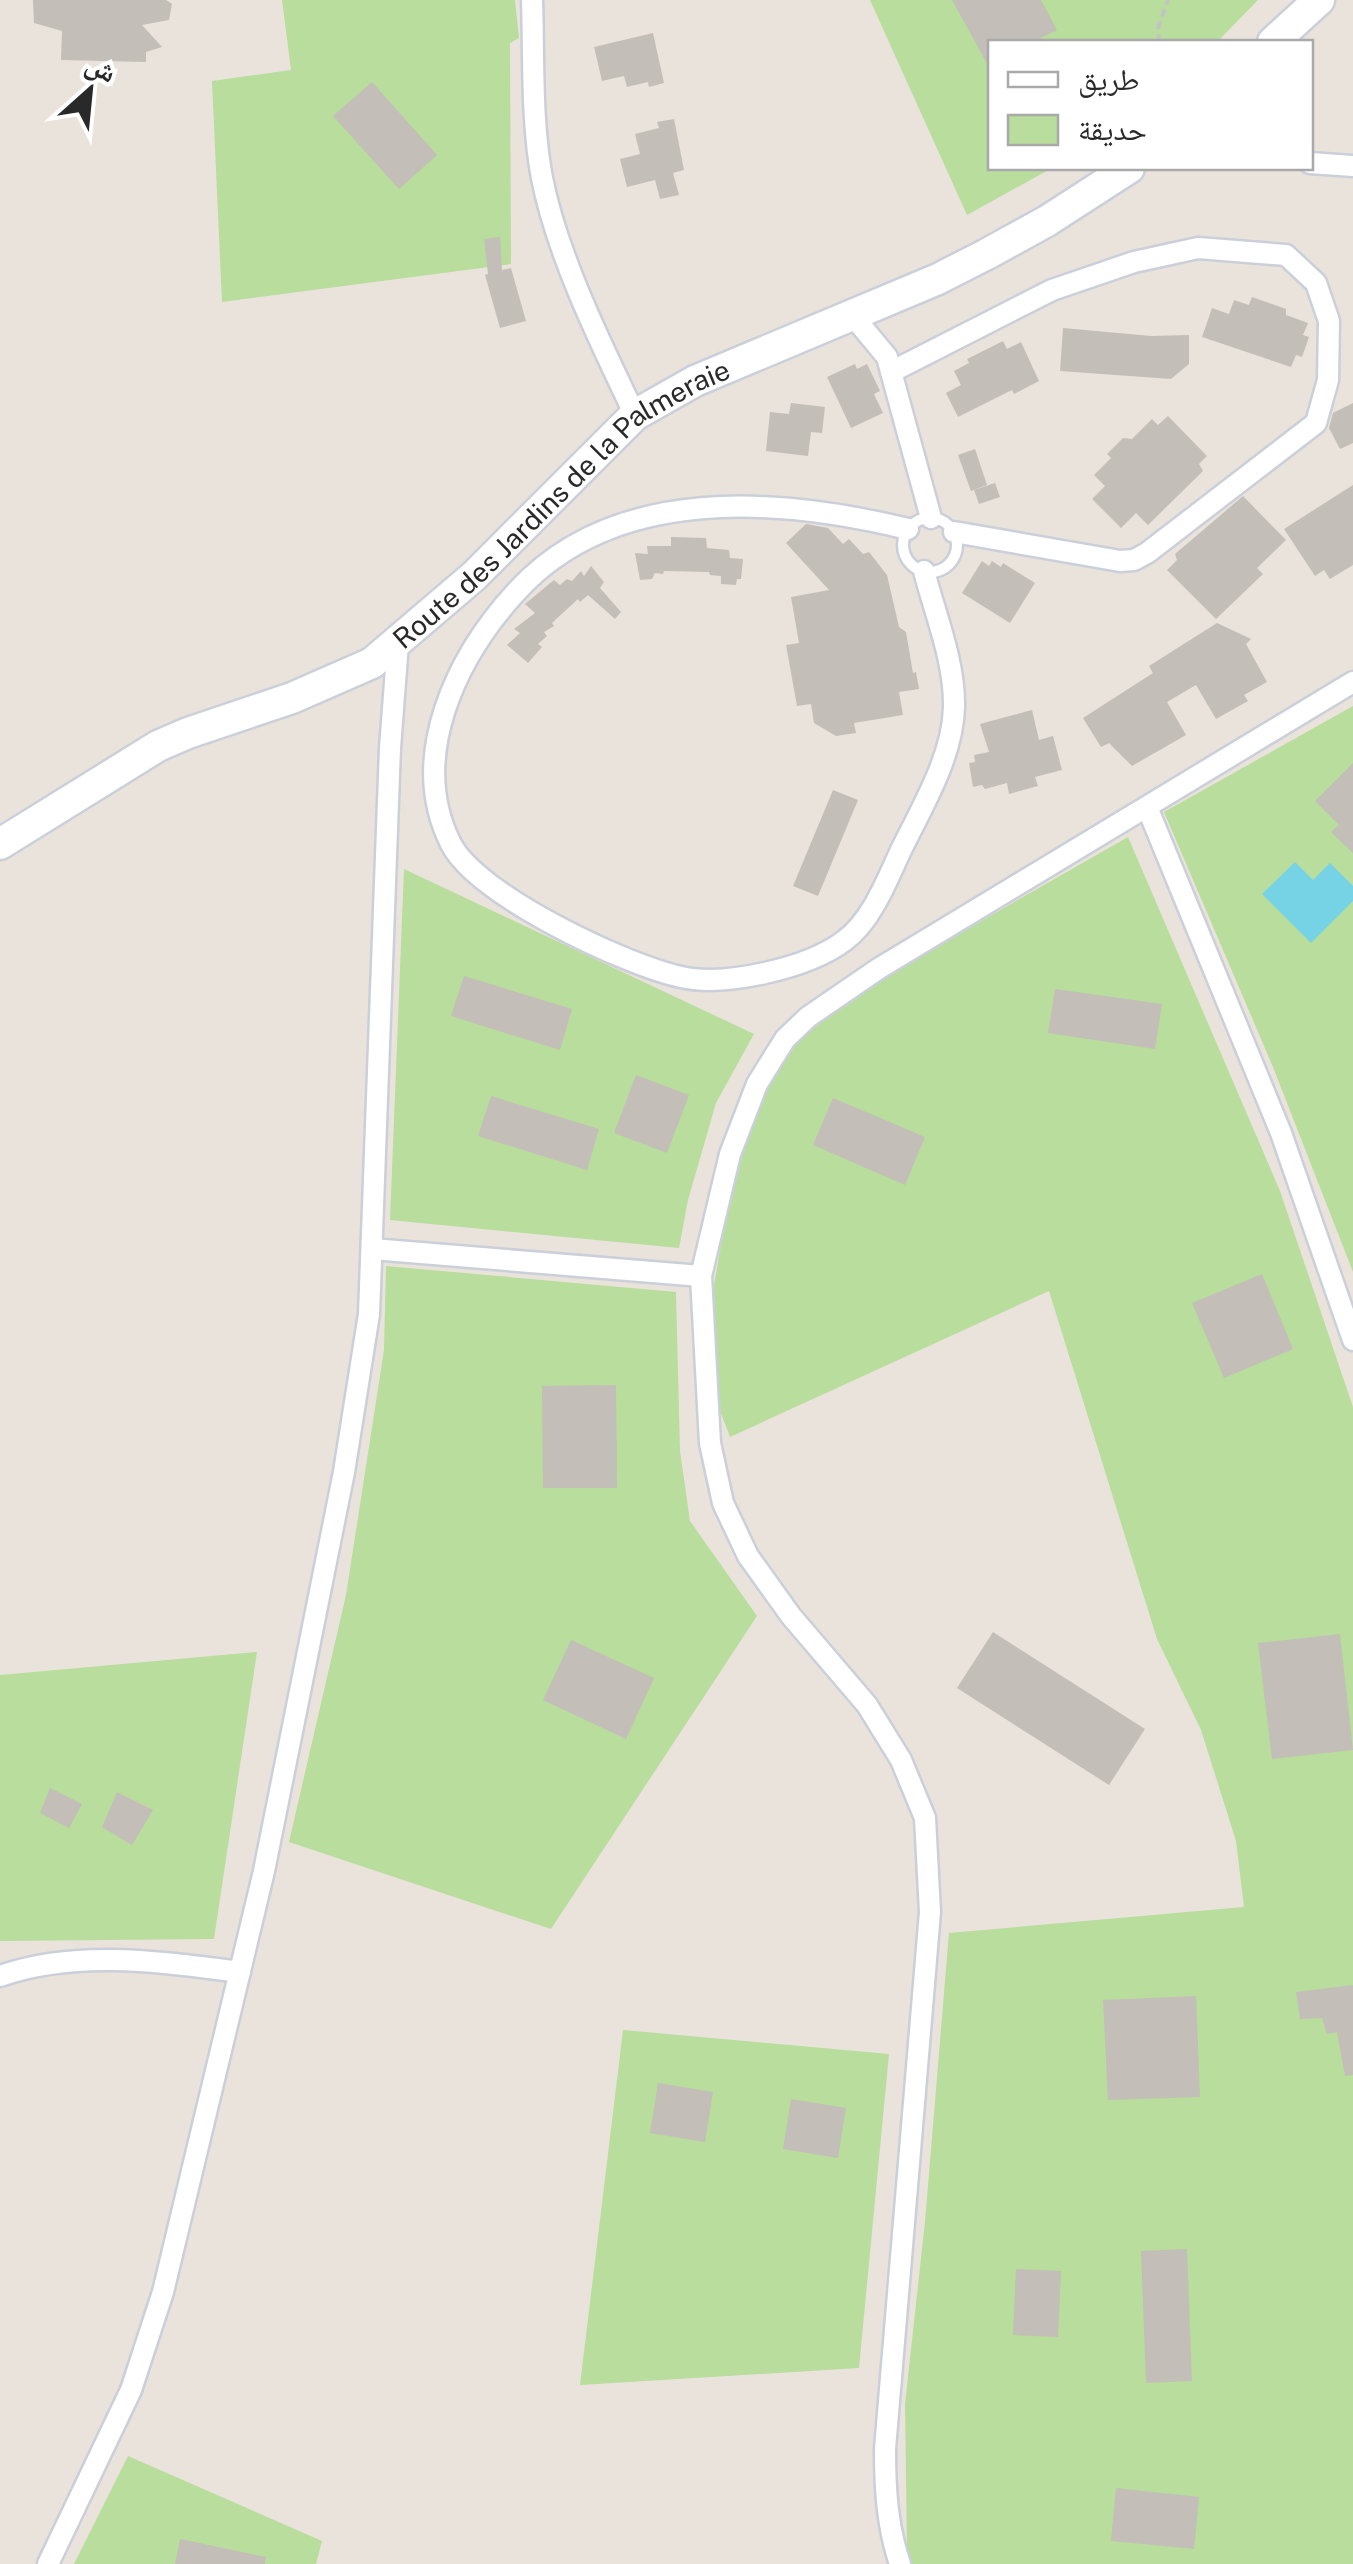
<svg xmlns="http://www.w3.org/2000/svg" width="1353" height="2564" font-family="'Public Sans','Noto Naskh Arabic',sans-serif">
<rect width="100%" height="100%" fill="#eae3dc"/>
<!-- green -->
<g fill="#b8dd9c">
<path d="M282,0H515L519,38L510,43L511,264L222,302L212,81L291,70Z"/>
<path d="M870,0H1258L1217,42H991V168H1052L967,215Z"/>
<path d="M1353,706V1272L1273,1067L1164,812Z"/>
<path d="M1128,837L1280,1191L1353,1407V2564H912L907,2550L905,2404L925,2222L949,1933L1244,1907L1236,1841L1201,1730L1157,1639L1049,1291L730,1437L719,1408L713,1291L728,1204L760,1095L795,1036L866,987Z"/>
<path d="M404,869L754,1034L716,1103L688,1200L679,1248L390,1220Z"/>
<path d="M386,1266L676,1292L680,1451L690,1521L757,1616L551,1929L289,1842L346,1595L384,1350Z"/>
<path d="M257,1652L214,1939L0,1941V1675Z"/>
<path d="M623,2030L889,2054L859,2368L580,2385Z"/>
<path d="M128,2456L322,2541L316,2564H74Z"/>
</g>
<!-- water -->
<path fill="#76d2e5" d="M1295,862L1313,880L1330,863L1353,886V901L1311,943L1262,894Z"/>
<!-- building -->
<g fill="#c3beb7">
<path d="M33,0H166L172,4L169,20L142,25L162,47L146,52V62L61,60L62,31L34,23Z"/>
<path d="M952,0H1041L1057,30L1033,42H990V69Z"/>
<path d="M653,33L664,83L649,87L648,82L627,87L624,76L602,81L594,47Z"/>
<path d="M372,82L437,155L399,189L333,116Z"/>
<path d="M674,119L684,170L673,173L679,195L660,199L655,180L627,187L620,159L640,154L635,134L659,128L657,122Z"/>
<path d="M500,237L502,270L511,268L526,321L500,328L485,275L488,274L484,239Z"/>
<path d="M1252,297L1286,309V315L1308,323L1303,335L1309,337L1302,357L1296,355L1291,367L1202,337L1212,308L1229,314L1234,300L1249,305Z"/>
<path d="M1063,328L1151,336L1189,335V364L1171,379L1060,371Z"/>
<path d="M1003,341L1007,349L1021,342L1039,381L1014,394L1012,390L958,417L946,393L961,385L954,371L969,363L967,359Z"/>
<path d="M855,364L857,369L867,364L880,391L874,394L883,413L851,428L827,377Z"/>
<path d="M791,403L825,407L822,433L811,432L808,456L766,451L770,412L789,414Z"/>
<path d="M1353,403V443L1340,449L1329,428L1333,413Z"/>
<path d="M1168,416L1207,456L1199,464L1203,471L1148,525L1136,513L1121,528L1092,499L1105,486L1094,475L1111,458L1107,454L1123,438L1132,439L1152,419L1158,425Z"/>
<path d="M975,449L987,485L971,491L958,455Z"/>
<path d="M995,483L1000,497L979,504L974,490Z"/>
<path d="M1353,485V565L1330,579L1324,570L1315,576L1284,529Z"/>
<path d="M1243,496L1286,540L1257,568L1263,574L1216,619L1167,570L1177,560L1175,554Z"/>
<path d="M806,524L828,528L843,544L849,539L863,554L869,552L887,575L899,627L906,632L913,673L916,672L919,689L899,692L903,715L854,723L856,733L836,736L814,723L811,704L797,706L786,645L799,643L791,597L829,590L786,543Z"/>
<path d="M671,537L706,538L707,548L729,550L730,558L743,559L741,579H737L736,585L721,584V576L710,575L709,572L664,571L663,574L655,573L652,579L640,580L635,553L648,554L647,546H671Z"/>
<path d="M982,561L989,566L992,561L1001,567L1003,563L1035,583L1010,623L962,593Z"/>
<path d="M591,566L604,582L600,588L621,612L615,619L588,595L580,602L578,599L552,623L554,626L544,632L547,636L538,644L542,647L528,663L507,645L520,633L514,629L535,613L525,604L554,580L560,585L567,579L572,581L581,571L584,576Z"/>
<path d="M1217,623L1251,639L1246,644L1267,682L1244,695L1248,701L1216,719L1196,685L1167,702L1186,735L1132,766L1109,743L1101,747L1083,718L1153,673L1149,666Z"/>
<path d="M1032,710L1039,740L1053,736L1062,770L1035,777L1038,786L1009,794L1007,783L985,789L982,785L973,787L969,763L975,762L974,755L989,752L980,724Z"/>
<path d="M1353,763V853L1331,832L1339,825L1315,801Z"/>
<path d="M833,790L858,800L818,896L793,886Z"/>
<path d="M464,976L572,1009L560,1050L451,1016Z"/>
<path d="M1055,989L1162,1004L1155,1049L1048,1033Z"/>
<path d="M636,1075L689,1095L667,1153L614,1133Z"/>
<path d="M491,1096L599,1129L587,1170L478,1136Z"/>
<path d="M833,1098L925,1137L905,1185L813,1145Z"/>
<path d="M1262,1274L1293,1349L1224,1378L1192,1303Z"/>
<path d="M616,1385L617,1488H543L542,1386Z"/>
<path d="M993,1632L1145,1729L1109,1785L957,1688Z"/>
<path d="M1340,1634L1353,1750L1272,1759L1258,1643Z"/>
<path d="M571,1640L654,1678L626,1739L543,1700Z"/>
<path d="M50,1788L82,1804L69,1828L40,1813Z"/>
<path d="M117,1792L153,1810L132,1845L102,1827Z"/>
<path d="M1353,1985V2075L1345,2076L1337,2032L1327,2034L1322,2018L1300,2019L1296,1992Z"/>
<path d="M1196,1996L1200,2097L1108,2100L1103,2000Z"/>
<path d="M658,2083L713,2092L705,2142L650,2133Z"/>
<path d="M791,2099L846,2108L838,2158L783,2149Z"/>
<path d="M1187,2249L1192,2381L1146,2383L1141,2251Z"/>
<path d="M1016,2269L1061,2271L1058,2337L1013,2335Z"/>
<path d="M1116,2488L1199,2497L1194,2549L1111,2541Z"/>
<path d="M180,2539L266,2557L265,2564H175Z"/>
</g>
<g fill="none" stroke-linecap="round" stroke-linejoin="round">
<defs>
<circle id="lane" cx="930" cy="545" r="27"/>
<g id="street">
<path d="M532,0C534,58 531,120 542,178C557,255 601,344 635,415"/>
<path d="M1310,163L1353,166"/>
<path d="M853,316L887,357L931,518"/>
<path d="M891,372L1052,290L1134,262L1198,248L1286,255L1316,283L1329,321L1328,380L1316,423L1147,553L1134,560L1120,561L954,532"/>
<path d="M908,529C780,498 615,484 517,591C457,656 407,757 451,844C477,895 625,965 681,977C725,987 808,968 844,941C874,919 888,876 904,844C925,802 953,754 954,707C955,662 935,614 924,571"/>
<path d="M1147,807L1281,1133L1353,1340"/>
<path d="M372,1249L701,1276"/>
<path d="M0,1976C77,1949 161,1962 240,1972"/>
<path d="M48,2564L131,2390L163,2292L264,1871L344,1472L369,1314L390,748L398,643"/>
<path d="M900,2564C887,2526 885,2489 885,2449L930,1912L925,1818L901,1760L867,1705L791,1616L748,1556L723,1503L710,1443L701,1276L730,1154L757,1084L785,1039L808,1017L878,969L1353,682"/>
</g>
<g id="secondary">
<path d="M1273,42L1319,0"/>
<path id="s1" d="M0,844L158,746L188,733L292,698L372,663L474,576L635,415L695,381L938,279L987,254L1047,221L1129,168"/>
</g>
</defs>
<!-- lane casing -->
<use href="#lane" stroke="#cacfda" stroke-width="15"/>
<!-- street casing -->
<use href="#street" stroke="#cacfda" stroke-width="25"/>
<!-- secondary casing -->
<use href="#secondary" stroke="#cacfda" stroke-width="35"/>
<!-- path -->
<path stroke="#c3c3c3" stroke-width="4" stroke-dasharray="8 5" stroke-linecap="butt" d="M1159,42L1158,28L1168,0"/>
<!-- lane -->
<use href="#lane" stroke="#fff" stroke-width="10"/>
<!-- street -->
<use href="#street" stroke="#fff" stroke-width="20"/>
<!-- secondary -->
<use href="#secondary" stroke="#fff" stroke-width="30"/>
</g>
<g text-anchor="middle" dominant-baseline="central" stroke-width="10" stroke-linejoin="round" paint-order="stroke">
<!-- street labels -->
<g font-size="28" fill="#292929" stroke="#fff">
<text stroke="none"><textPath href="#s1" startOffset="665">Route des Jardins de la Palmeraie</textPath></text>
</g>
</g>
<!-- legend -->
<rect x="988" y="40" width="325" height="130" fill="#ffffff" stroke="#a9a9a9" stroke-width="2.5"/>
<rect x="1008" y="72" width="50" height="15" fill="#ffffff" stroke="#a9a9a9" stroke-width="2.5"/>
<text x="1078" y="90" font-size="30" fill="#292929">طريق</text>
<rect x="1008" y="115" width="50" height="30" fill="#b8dd9c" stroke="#a9a9a9" stroke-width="2.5"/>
<text x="1078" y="140" font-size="30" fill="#292929">حديقة</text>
<!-- north arrow -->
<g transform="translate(90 90) rotate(27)" stroke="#ffffff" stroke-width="8" paint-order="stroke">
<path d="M0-8L18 38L0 25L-18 38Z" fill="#292929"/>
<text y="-15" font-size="28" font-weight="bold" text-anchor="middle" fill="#292929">ش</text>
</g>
</svg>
